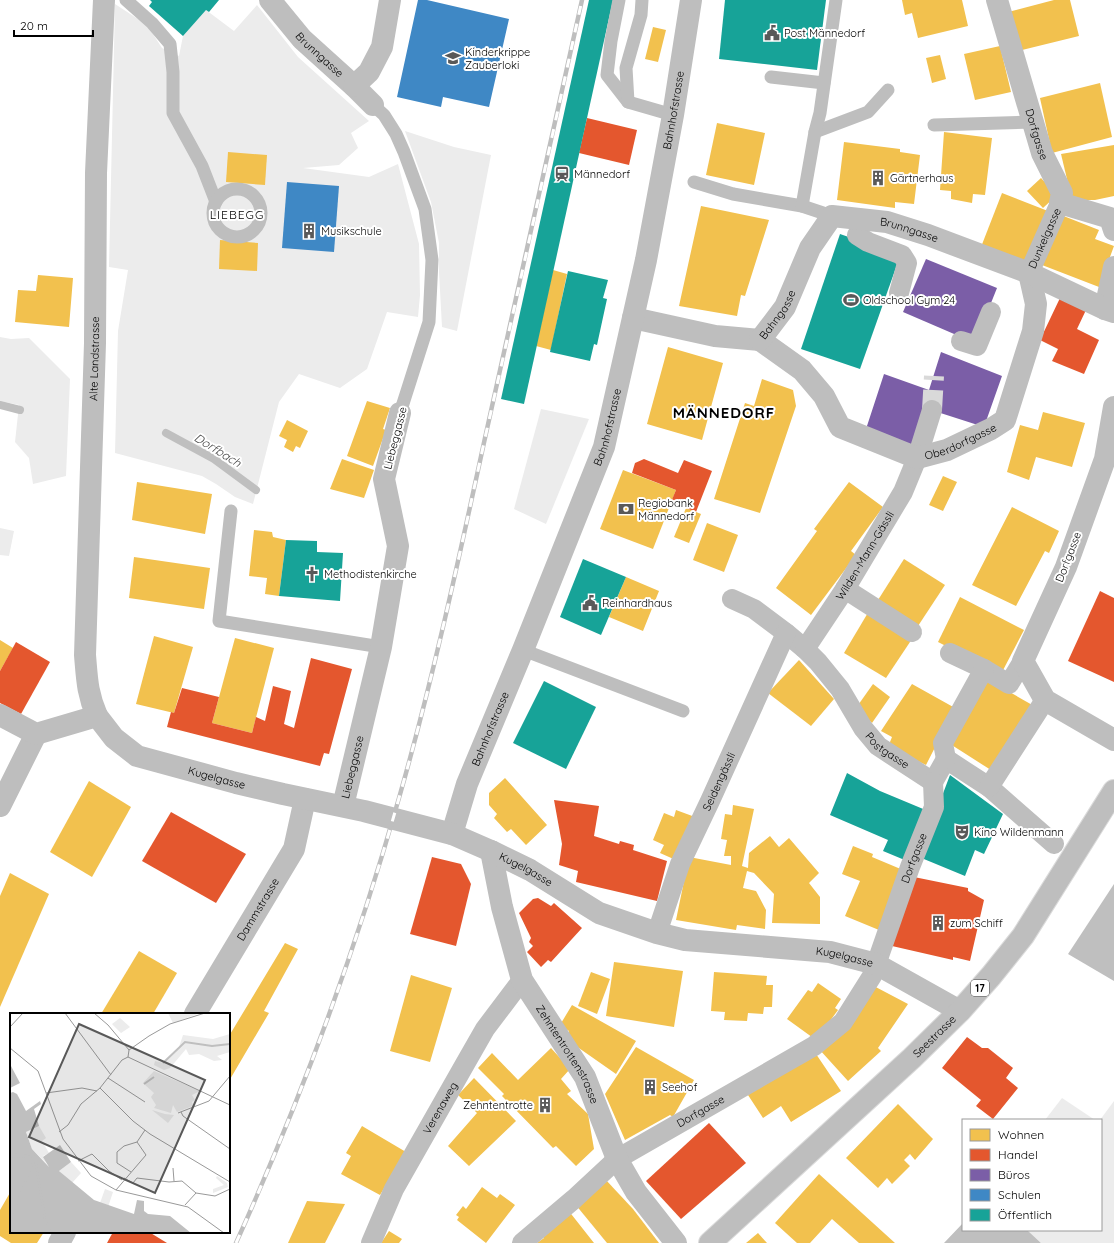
<svg xmlns="http://www.w3.org/2000/svg" width="1114" height="1243" font-family="Quicksand,sans-serif">
<rect width="100%" height="100%" fill="#fff"/>
<!-- green -->
<g fill="#ececec">
<path d="M115,4L147,25L162,48L179,56L183,36L206,10L234,31L257,5L298,57L369,121L351,133L358,148L339,165L303,168L369,177L398,164L419,244L420,295L418,317L387,312L367,369L340,388L299,374L279,402L253,504L235,497L216,484L202,476L115,453L118,331L128,270L109,267Z"/>
<path d="M405,131L454,147L491,155L457,331L442,327L439,272V243L431,202Z"/>
<path d="M0,337L11,339L29,338L70,379L66,476L33,484L29,458L15,442L19,405L0,401Z"/>
<path d="M541,409L589,419L546,524L514,509Z"/>
<path d="M0,528L14,531L9,556L0,555Z"/>
<path d="M1062,1098L1095,1120H1045Z"/>
<path d="M1114,1101V1243H1041L1027,1230H1101L1100,1120Z"/>
</g>
<!-- water -->
<g fill="#bfbfbf">
<path d="M1114,884V981L1068,954Z"/>
<path d="M963,1223V1230H1027L1041,1243H944Z"/>
</g>
<!-- homes -->
<g fill="#f2c14e">
<path d="M902,0H962L968,26L918,38L912,13L905,15Z"/>
<path d="M1054,0H1070L1079,36L1018,51L1008,12Z"/>
<path d="M653,27L666,30L658,62L645,59Z"/>
<path d="M1000,46L1011,92L975,100L964,54Z"/>
<path d="M940,55L946,79L932,83L926,58Z"/>
<path d="M1100,83L1112,137L1052,153L1040,98Z"/>
<path d="M717,123L765,133L754,185L706,175Z"/>
<path d="M944,132L992,138L985,195L973,194L972,203L951,199V191L940,190Z"/>
<path d="M844,142L900,149V152L920,155L914,204L895,202V208L837,200Z"/>
<path d="M1114,145V196L1095,200H1072L1061,154Z"/>
<path d="M228,152L267,155L265,185L226,182Z"/>
<path d="M1041,178L1057,195L1043,208L1027,191Z"/>
<path d="M1002,193L1048,211L1027,265L981,247Z"/>
<path d="M701,206L769,220L745,296L741,295L737,316L679,306Z"/>
<path d="M1061,215L1099,230L1095,239L1114,246L1099,287L1042,265Z"/>
<path d="M220,240L258,243L257,271L219,269Z"/>
<path d="M553,270L567,274L551,350L536,346Z"/>
<path d="M38,275L73,278L69,327L15,322L18,290L36,291Z"/>
<path d="M668,347L723,363L702,440L647,424Z"/>
<path d="M762,379L793,390L796,406L760,513L714,499L745,403L754,406Z"/>
<path d="M367,401L390,408L383,429L386,430L373,466L347,456Z"/>
<path d="M1043,412L1085,423L1072,467L1036,457L1029,480L1007,472L1020,425L1038,430Z"/>
<path d="M287,420L308,431L300,448L296,446L293,452L284,447L287,440L279,436Z"/>
<path d="M342,459L374,470L364,498L330,489Z"/>
<path d="M623,470L676,490L653,549L600,529Z"/>
<path d="M943,476L957,482L943,511L929,505Z"/>
<path d="M137,482L212,494L205,534L132,520Z"/>
<path d="M849,482L883,507L851,551L856,555L811,615L776,588L817,531L814,529Z"/>
<path d="M1012,507L1059,531L1049,553L1045,551L1016,606L972,585Z"/>
<path d="M686,508L701,514L689,543L674,537Z"/>
<path d="M707,523L738,535L724,572L693,560Z"/>
<path d="M254,530L272,532L273,537L286,540L279,596L265,594L267,578L249,576Z"/>
<path d="M134,557L210,568L204,609L129,598Z"/>
<path d="M904,559L945,585L918,626L878,600Z"/>
<path d="M626,577L659,591L643,631L609,617Z"/>
<path d="M960,597L1024,630L1001,674L938,642Z"/>
<path d="M869,611L912,639L886,678L844,653Z"/>
<path d="M154,636L193,647L174,713L136,704Z"/>
<path d="M235,638L274,648L252,733L212,723Z"/>
<path d="M0,640L13,648L0,671Z"/>
<path d="M799,660L834,699L811,726L768,693Z"/>
<path d="M985,678L1034,706L994,772L947,742Z"/>
<path d="M873,684L890,697L872,723L856,708Z"/>
<path d="M912,684L955,708L926,765L888,747L892,737L881,731Z"/>
<path d="M505,778L547,825L526,845L511,829L507,832L494,818L497,814L489,805V793Z"/>
<path d="M89,781L131,807L92,877L50,852Z"/>
<path d="M733,805L754,809L742,866L748,868L749,853L770,836L779,847L789,838L819,873L809,883L820,897V924L772,923L774,894L754,873L747,871L743,888L756,891L766,910L765,929L737,925L736,930L676,920L689,857L731,865V856H724L727,840L721,839L725,814L732,815Z"/>
<path d="M676,810L695,817L678,861L660,853L664,845L653,840L664,813L674,817Z"/>
<path d="M853,846L873,854L872,857L903,870L879,930L845,916L860,881L842,874Z"/>
<path d="M10,873L49,894L0,1007V896Z"/>
<path d="M285,943L298,949L264,1011L269,1013L229,1081V1036Z"/>
<path d="M139,951L177,973L153,1014H101Z"/>
<path d="M614,962L683,971L674,1027L606,1016Z"/>
<path d="M591,972L610,979L597,1014L578,1006Z"/>
<path d="M714,972L767,976L766,985H773L772,1007H764L763,1014L748,1013L747,1021L724,1020L725,1012L711,1011Z"/>
<path d="M411,975L452,988L430,1062L390,1051Z"/>
<path d="M818,983L841,999L835,1008L838,1010L816,1040L787,1019L808,990L812,992Z"/>
<path d="M870,984L908,1004L878,1048L881,1051L848,1081L819,1049Z"/>
<path d="M572,1005L636,1041L616,1074L566,1039L569,1031L560,1025Z"/>
<path d="M636,1047L694,1080L673,1117L670,1115L625,1140L605,1094Z"/>
<path d="M551,1048L570,1069L561,1079L571,1091L567,1094L588,1114L594,1149L576,1166L556,1146L553,1148L502,1096L504,1094L478,1068L492,1053L518,1080Z"/>
<path d="M814,1051L841,1091L791,1122L781,1106L763,1118L748,1095Z"/>
<path d="M474,1078L516,1121L469,1166L448,1146L477,1113L458,1095Z"/>
<path d="M898,1104L933,1139L915,1160L910,1154L904,1160L910,1166L892,1184L887,1178L878,1188L846,1158Z"/>
<path d="M362,1126L406,1152L380,1195L341,1174L351,1156L346,1153Z"/>
<path d="M819,1174L895,1243H859L832,1219L810,1243H797L775,1223Z"/>
<path d="M605,1179L633,1209L659,1243H607L575,1204Z"/>
<path d="M482,1187L497,1198L500,1194L515,1205L486,1243L457,1220L459,1217L456,1215L463,1206L466,1209Z"/>
<path d="M11,1191V1232H44L37,1243H11L0,1236V1210Z"/>
<path d="M307,1201L345,1204L325,1243H288Z"/>
<path d="M568,1210L594,1243H537L544,1238L540,1233Z"/>
<path d="M389,1231L402,1239L399,1243H381Z"/>
<path d="M758,1233L767,1243H746Z"/>
</g>
<!-- shops -->
<g fill="#e4572e">
<path d="M587,118L637,130L629,165L579,153Z"/>
<path d="M1060,298L1086,310L1077,329L1099,340L1084,374L1052,361L1058,349L1040,340Z"/>
<path d="M644,459L678,473L684,460L712,471L696,512L671,502L676,490L632,473L635,463Z"/>
<path d="M1100,591L1114,598V682L1068,661Z"/>
<path d="M16,642L50,662L21,714L0,703V671Z"/>
<path d="M311,658L352,669L329,754L324,753L320,766L167,727L171,712L174,713L182,688L219,697L212,723L252,733L256,717L265,721L273,686L291,691L284,724L294,728Z"/>
<path d="M554,800L599,806L594,836L619,844L620,841L634,845L633,850L667,861L657,901L576,882L578,871L559,865L562,844Z"/>
<path d="M171,812L246,854L216,903L142,861Z"/>
<path d="M432,857L461,864L471,884L456,946L410,934Z"/>
<path d="M914,877L968,888V891L984,900L970,961L953,957V960L892,946Z"/>
<path d="M538,898L551,906L554,903L582,928L551,962L548,960L541,967L527,952L533,946L529,942L531,938L519,913L533,899Z"/>
<path d="M967,1037L982,1048H988L1013,1068L1006,1078L1018,1088L993,1119L976,1106L981,1100L942,1068Z"/>
<path d="M709,1123L746,1163L681,1219L646,1181Z"/>
<path d="M113,1232H149L167,1243H107Z"/>
</g>
<!-- offices -->
<g fill="#7b5ea7">
<path d="M926,259L997,288L975,343L903,312Z"/>
<path d="M941,352L1002,376L984,427L928,409L916,446L866,429L884,374L929,390Z"/>
</g>
<!-- schools -->
<g fill="#3f88c5">
<path d="M418,0H427L509,19L489,107L443,97L441,107L397,97Z"/>
<path d="M287,182L339,186L334,252L282,248Z"/>
</g>
<!-- public -->
<g fill="#17a398">
<path d="M150,0H219L209,12L206,10L183,36L149,6L152,2Z"/>
<path d="M589,0H613L524,404L501,399Z"/>
<path d="M725,0H826L817,70L719,59Z"/>
<path d="M840,234L866,243L899,259L860,369L801,349Z"/>
<path d="M568,271L608,280L603,298L607,299L597,345L594,344L590,361L550,352Z"/>
<path d="M286,540L317,541V552L343,553L340,601L279,596Z"/>
<path d="M583,559L626,577L601,635L560,617Z"/>
<path d="M544,681L596,707L566,769L513,743Z"/>
<path d="M847,773L880,791L928,811L907,861L883,851L888,840L830,815Z"/>
<path d="M950,775L1003,814L984,854L975,850L965,876L919,857Z"/>
</g>
<g fill="none" stroke-linecap="round" stroke-linejoin="round">
<!-- stream -->
<g stroke="#bfbfbf" stroke-width="8">
<path d="M0,405L20,410"/>
<path d="M166,433L214,459L256,490"/>
</g>
<!-- pedestrian-tunnel -->
<path stroke="#d9d9d9" stroke-width="20" stroke-dasharray="20 10" stroke-linecap="butt" d="M932,410L934,376"/>
<defs>
<g id="primary">
<path id="s18" d="M710,1243L912,1058L960,1011L991,976L1023,936L1114,791"/>
</g>
</defs>
<!-- primary casing -->
<use href="#primary" stroke="#dbdbdb" stroke-width="24"/>
<!-- service -->
<g stroke="#bebebe" stroke-width="13">
<path d="M126,0L152,23L170,44L173,72V113L202,166L216,202"/>
<path d="M619,0L611,41L607,75L628,102L673,115"/>
<path d="M771,77L824,83"/>
<path d="M628,102L626,68L641,15L642,0"/>
<path d="M373,105L384,115L396,134L404,152L425,209L432,260L429,322L400,413"/>
<path d="M934,125L1033,122"/>
<path d="M815,132L868,112L888,90"/>
<path d="M694,182L733,194L802,206L832,216"/>
<circle cx="237" cy="213" r="24"/>
<path d="M802,206L815,132L820,113L836,0"/>
<path d="M231,511L219,621L381,647"/>
<path d="M523,650L683,711"/>
</g>
<!-- pedestrian -->
<g stroke="#bebebe" stroke-width="20">
<path d="M857,235L868,242L902,255L907,263L899,293"/>
<path id="s1" d="M1029,273L1060,203"/>
<path d="M961,341L977,346L991,312"/>
<path d="M845,589L912,632"/>
<path id="s2" d="M732,599L754,609L786,633L805,649L818,662L840,689L863,728L878,746L933,782L946,759L989,787L1054,844"/>
<path id="s3" d="M805,649L845,589L903,492L917,458L932,410"/>
<path d="M950,653L984,669L1009,684L1023,661"/>
<path d="M946,759L943,743L984,669"/>
<path d="M989,787L1045,700"/>
<path id="s4" d="M657,933L680,864L710,801L786,633"/>
<path id="s5" d="M879,956L910,867L934,807L933,782"/>
<path id="s6" d="M371,1243L394,1189L465,1064L485,1029L522,980"/>
<path id="s7" d="M522,1243L574,1199L617,1159L814,1046L843,1022L872,976"/>
</g>
<!-- minor -->
<g stroke="#bebebe" stroke-width="22">
<path id="s8" d="M270,0L302,39L354,86L373,105"/>
<path id="s9" d="M997,0L1042,153L1062,193L1060,203L1110,218L1114,230"/>
<path d="M354,86L369,72L382,47L390,0"/>
<path d="M1105,309L1114,267"/>
<path d="M633,318L715,336L760,340"/>
<path id="s10" d="M760,340L802,370L824,396L840,427L917,458L947,450L991,429L1005,420L1033,331L1036,304L1029,273"/>
<path id="s11" d="M760,340L785,307L810,248L832,216L887,222L928,235L1029,273L1105,309L1114,312"/>
<path d="M1114,407L1105,459L1066,567L1023,661L1045,700L1114,740"/>
<path id="s12" d="M97,716C87,693 87,678 85,655L95,343L96,173L104,0"/>
<path d="M0,806L36,734"/>
<path id="s13" d="M343,806L381,647L398,546L384,479L400,413"/>
<path id="s14" d="M452,834L467,784L523,650L604,447L646,260L673,115L691,0"/>
<path id="s15" d="M491,851L502,907L522,980L585,1077L617,1159L636,1192L676,1243"/>
<path id="s16" d="M195,1014L294,849L305,799"/>
<path d="M59,1243L65,1232"/>
</g>
<!-- tertiary -->
<path stroke="#bebebe" stroke-width="22" id="s17" d="M0,715L36,734L97,716L114,738L137,756L236,783L283,794L364,811L452,834L491,851L530,870L599,913L657,933L685,940L830,952L876,964L960,1011"/>
<!-- primary -->
<use href="#primary" stroke="#bebebe" stroke-width="22"/>
<defs>
<path id="rail" d="M236,1243C301,1099 356,950 399,798C433,679 459,558 485,438C518,292 550,146 582,0"/>
</defs>
<!-- rail casing -->
<use href="#rail" stroke="#bebebe" stroke-width="4.5"/>
<!-- rail -->
<use href="#rail" stroke="#fff" stroke-width="3" stroke-dasharray="9" stroke-linecap="butt"/>
</g>
<!-- icons -->
<defs>
<symbol id="civic-bare" viewBox="-9 -9 18 18"><path d="M-.6-6.5H3V-4.5H.6V-3L4-1V1h2V6H-6V1h2V-1L-.6-3ZM-1.2 2.5V6h2.4V2.5Z" fill="#595959" stroke="#fff" stroke-width="2.5" paint-order="stroke"/></symbol>
<symbol id="school-bare" viewBox="-9 -9 18 18"><path d="M0-5L7-2L0 1L-7-2ZM-4 1L0 2.5L4 1V4Q0 6-4 4Z" fill="#595959" stroke="#fff" stroke-width="2.5" paint-order="stroke"/></symbol>
<symbol id="station-bare" viewBox="-9 -9 18 18"><path d="M-3-6H3Q5-6 5-4V2Q5 4 3 4L4.5 6H3L1.5 4h-3L-3 6H-4.5L-3 4Q-5 4-5 2V-4Q-5-6-3-6ZM-3.5-4v3h7v-3ZM-3.5 1v1.5H-2V1ZM2 1v1.5H3.5V1Z" fill="#595959" stroke="#fff" stroke-width="2.5" paint-order="stroke"/></symbol>
<symbol id="building-bare" viewBox="-9 -9 18 18"><path d="M-4-6H4V6H1V3H-1V6H-4ZM-2.5-4.3h1.7v1.8h-1.7ZM.8-4.3h1.7v1.8H.8ZM-2.5-1h1.7V.8h-1.7ZM.8-1h1.7V.8H.8Z" fill="#595959" stroke="#fff" stroke-width="2.5" paint-order="stroke"/></symbol>
<symbol id="stadium-bare" viewBox="-9 -9 18 18"><path d="M0-5a6.5 5 0 1 0 0 10a6.5 5 0 1 0 0-10ZM-3.5-1.8h7v3.6h-7Z" fill="#595959" stroke="#fff" stroke-width="2.5" paint-order="stroke"/></symbol>
<symbol id="bank-bare" viewBox="-9 -9 18 18"><path d="M-6-4H6V4H-6ZM0-2.3a2.3 2.3 0 1 0 0 4.6a2.3 2.3 0 1 0 0-4.6Z" fill="#595959" stroke="#fff" stroke-width="2.5" paint-order="stroke"/></symbol>
<symbol id="church-bare" viewBox="-9 -9 18 18"><path d="M-1.2-6h2.4v3.5h3.3v2.4h-3.3V6h-2.4V-.1h-3.3v-2.4h3.3Z" fill="#595959" stroke="#fff" stroke-width="2.5" paint-order="stroke"/></symbol>
<symbol id="theatre-bare" viewBox="-9 -9 18 18"><path d="M-5-5.5Q0-4 5-5.5V0Q5 5 0 6Q-5 5-5 0ZM-3.3-2.5H-1v1.5H-3.3ZM1-2.5H3.3v1.5H1ZM-2.8 1Q0 5.5 2.8 1Z" fill="#595959" stroke="#fff" stroke-width="2.5" paint-order="stroke"/></symbol>
</defs>
<g fill-rule="evenodd">
<use href="#civic-bare" x="761" y="22" width="22" height="22"/>
<use href="#school-bare" x="442" y="47" width="22" height="22"/>
<use href="#station-bare" x="551" y="163" width="22" height="22"/>
<use href="#building-bare" x="867" y="167" width="22" height="22"/>
<use href="#building-bare" x="298" y="220" width="22" height="22"/>
<use href="#stadium-bare" x="840" y="289" width="22" height="22"/>
<use href="#bank-bare" x="615" y="498" width="22" height="22"/>
<use href="#church-bare" x="301" y="563" width="22" height="22"/>
<use href="#civic-bare" x="579" y="592" width="22" height="22"/>
<use href="#theatre-bare" x="951" y="821" width="22" height="22"/>
<use href="#building-bare" x="927" y="912" width="22" height="22"/>
<use href="#building-bare" x="639" y="1076" width="22" height="22"/>
<use href="#building-bare" x="534" y="1094" width="22" height="22"/>
</g>
<g text-anchor="middle" dominant-baseline="central" stroke-width="4" stroke-linejoin="round" paint-order="stroke">
<!-- shield labels -->
<rect fill="#fff" stroke="#4c4c4c" stroke-width="1" x="971" y="980" width="18" height="16" rx="3"/>
<g font-size="10" font-weight="bold" fill="#000">
<text x="980" y="988">17</text>
</g>
<!-- poi labels -->
<g font-size="11" fill="#000" stroke="#fff" text-anchor="start">
<text x="784" y="33">Post Männedorf</text>
<text x="465" y="52">Kinderkrippe<tspan x="465" dy="13">Zauberloki</tspan></text>
<text x="574" y="174">Männedorf</text>
<text x="890" y="178">Gärtnerhaus</text>
<text x="321" y="231">Musikschule</text>
<text x="863" y="300">Oldschool Gym 24</text>
<text x="638" y="503">Regiobank<tspan x="638" dy="13">Männedorf</tspan></text>
<text x="324" y="574">Methodistenkirche</text>
<text x="602" y="603">Reinhardhaus</text>
<text x="974" y="832">Kino Wildenmann</text>
<text x="950" y="923">zum Schiff</text>
<text x="662" y="1087">Seehof</text>
<text x="533" y="1105" text-anchor="end">Zehntentrotte</text>
</g>
<!-- street labels -->
<g font-size="11" fill="#000" stroke="#fff">
<text stroke="none"><textPath href="#s8" startOffset="74">Brunngasse</textPath></text>
<text stroke="none"><textPath href="#s14" startOffset="760">Bahnhofstrasse</textPath></text>
<text stroke="none"><textPath href="#s9" startOffset="140">Dorfgasse</textPath></text>
<text stroke="none"><textPath href="#s11" startOffset="223">Brunngasse</textPath></text>
<text stroke="none"><textPath href="#s1" startOffset="38">Dunkelgasse</textPath></text>
<text stroke="none"><textPath href="#s11" startOffset="31">Bahngasse</textPath></text>
<text stroke="none"><textPath href="#s12" startOffset="359">Alte Landstrasse</textPath></text>
<text stroke="none"><textPath href="#s14" startOffset="436">Bahnhofstrasse</textPath></text>
<text transform="translate(395 438) rotate(-76)">Liebeggasse</text>
<text stroke="none"><textPath href="#s10" startOffset="250">Oberdorfgasse</textPath></text>
<text stroke="none"><textPath href="#s3" startOffset="111">Wilden-Mann-Gässli</textPath></text>
<text transform="translate(1068 557) rotate(-69)">Dorfgasse</text>
<text stroke="none"><textPath href="#s14" startOffset="112">Bahnhofstrasse</textPath></text>
<text stroke="none"><textPath href="#s2" startOffset="221">Postgasse</textPath></text>
<text stroke="none"><textPath href="#s13" startOffset="40">Liebeggasse</textPath></text>
<text stroke="none"><textPath href="#s17" startOffset="244">Kugelgasse</textPath></text>
<text stroke="none"><textPath href="#s4" startOffset="164">Seidengässli</textPath></text>
<text stroke="none"><textPath href="#s5" startOffset="104">Dorfgasse</textPath></text>
<text stroke="none"><textPath href="#s17" startOffset="568">Kugelgasse</textPath></text>
<text stroke="none"><textPath href="#s16" startOffset="122">Dammstrasse</textPath></text>
<text stroke="none"><textPath href="#s17" startOffset="904">Kugelgasse</textPath></text>
<text stroke="none"><textPath href="#s18" startOffset="305">Seestrasse</textPath></text>
<text stroke="none"><textPath href="#s15" startOffset="220">Zehntentrottenstrasse</textPath></text>
<text stroke="none"><textPath href="#s6" startOffset="152">Verenaweg</textPath></text>
<text stroke="none"><textPath href="#s7" startOffset="223">Dorfgasse</textPath></text>
</g>
<!-- neighbourhood labels -->
<g font-size="12" letter-spacing="1" fill="#000" stroke="#fff">
<text x="237" y="214">LIEBEGG</text>
</g>
<!-- water labels -->
<g font-size="12" font-style="italic" fill="#444" stroke="#fff">
<text transform="translate(218 450) rotate(32)">Dorfbach</text>
</g>
<!-- district labels -->
<g font-size="15" font-weight="bold" letter-spacing="1" fill="#000" stroke="#fff">
<text x="724" y="412">MÄNNEDORF</text>
</g>
</g>
<!-- overview -->
<g transform="translate(10 1013)">
<rect width="220" height="220" fill="#fff"/>
<path d="M158,0H190L163,10ZM110,5L120,14L111,20L102,11ZM220,21V39L207,43L212,47L204,48L189,41L179,42L176,36L160,55L154,57L144,52L145,48L154,50L169,34L173,22L203,26ZM144,58L190,78L182,82L185,87L182,89L183,93L167,99L163,92L161,100L144,95L146,92L141,84L144,80L133,70ZM142,97L155,101L164,102L158,110ZM29,113L36,125L32,128L39,140L33,143L40,154L22,136L16,119ZM61,149L71,160L62,170L49,158ZM207,163L217,170L218,174L203,180V176L214,172L206,165ZM95,176L103,179L98,194L90,190Z" fill="#ececec"/>
<path d="M1,53L10,70L0,75V54ZM3,79L7,81L16,98L30,88L31,91L24,96L29,113L16,119L22,136L39,154L33,144L50,132L61,149L49,158L84,187L124,201L127,187L134,188V198L138,201L160,203L181,220H0V80Z" fill="#bfbfbf"/>
<path fill="none" stroke="#bfbfbf" stroke-width="2" d="M153,50L175,29L202,33L220,31M134,71L144,64M0,141L25,144M0,143L17,144M25,145L35,206L41,220M0,207L25,145"/>
<path fill="none" stroke="#999" stroke-width="1" d="M55,0L101,62M84,0L98,12L119,37M0,14L13,0M0,35L28,58L53,126L81,163L106,177L178,194L214,220M118,44L220,92M118,44L119,37L139,23L160,11L195,0M98,65L135,89M90,75L123,108L140,121L220,169M36,80L72,75L87,78M171,99L173,103L220,136M168,100L199,88L220,63M49,119L58,112L71,91L90,75L112,47L118,44M127,129L135,117M68,148L82,141L99,158L112,167M163,155L164,168M121,159L107,150V139L114,133L127,129M114,165L123,170L127,165L159,169L172,168L186,180M106,177L136,142L127,129M175,192L186,180L205,183L220,176"/>
<path fill="#595959" fill-opacity="0.15" stroke="#595959" stroke-width="2" d="M69,11L195,67L145,180L19,124Z"/>
<rect width="220" height="220" fill="none" stroke="#000" stroke-width="2"/>
</g>
<!-- legend -->
<rect x="962" y="1119" width="140" height="112" fill="#ffffff" stroke="#999999"/>
<rect x="970" y="1129" width="20" height="12" fill="#f2c14e" stroke="#999999"/>
<text x="998" y="1139" font-size="12" fill="#000000">Wohnen</text>
<rect x="970" y="1149" width="20" height="12" fill="#e4572e" stroke="#999999"/>
<text x="998" y="1159" font-size="12" fill="#000000">Handel</text>
<rect x="970" y="1169" width="20" height="12" fill="#7b5ea7" stroke="#999999"/>
<text x="998" y="1179" font-size="12" fill="#000000">Büros</text>
<rect x="970" y="1189" width="20" height="12" fill="#3f88c5" stroke="#999999"/>
<text x="998" y="1199" font-size="12" fill="#000000">Schulen</text>
<rect x="970" y="1209" width="20" height="12" fill="#17a398" stroke="#999999"/>
<text x="998" y="1219" font-size="12" fill="#000000">Öffentlich</text>
<!-- scale -->
<path d="M14 30v6h79v-6" fill="none" stroke="#000000" stroke-width="2"/>
<text x="20" y="30" font-size="12" fill="#000000" stroke="#ffffff" stroke-width="3" paint-order="stroke">20 m</text>
</svg>
